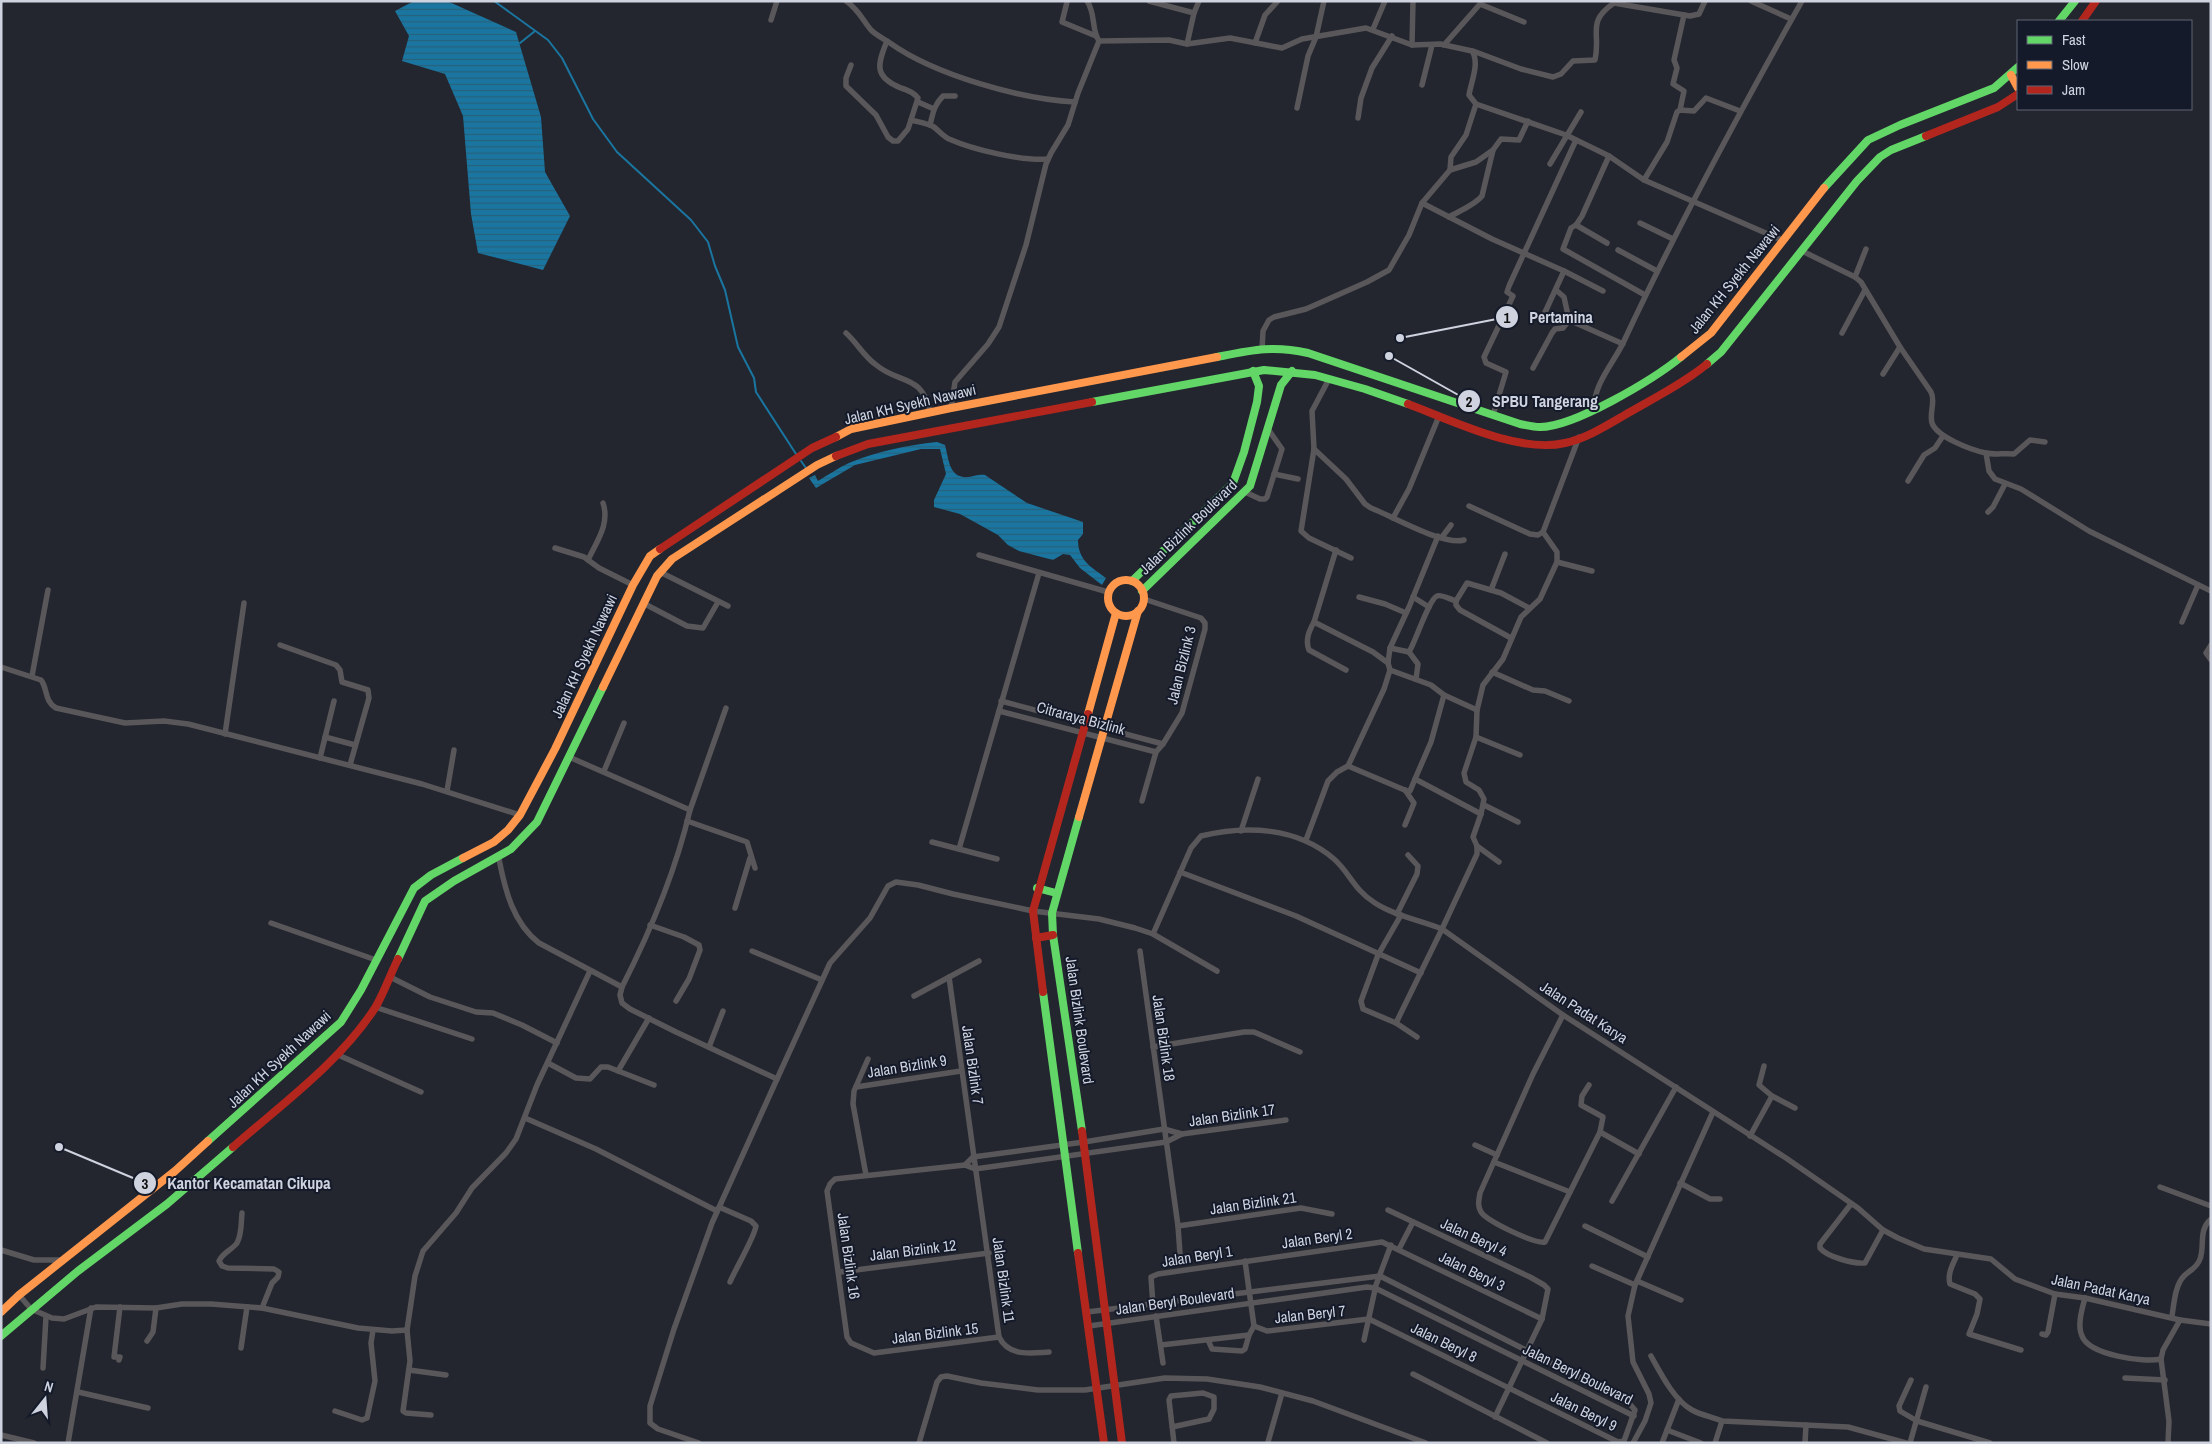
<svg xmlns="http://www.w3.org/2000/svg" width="2212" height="1444" font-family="'Archivo Narrow',sans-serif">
<defs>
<pattern id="water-rules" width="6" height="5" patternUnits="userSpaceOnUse" patternTransform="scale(1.25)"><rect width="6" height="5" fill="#1a76a0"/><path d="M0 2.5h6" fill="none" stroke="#28607b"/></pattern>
</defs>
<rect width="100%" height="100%" fill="#23262f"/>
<!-- water -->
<g fill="url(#water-rules)">
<path d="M414,1H447L516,32L541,117L545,172L570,216L543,270L478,253L471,214L463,116L445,74L402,61L409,36L395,11Z"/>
<path d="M937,442L945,445C949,460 949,479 969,477C975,476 979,474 985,475L1027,503L1083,522V534L1078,540C1078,560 1091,567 1106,578L1102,585L1080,568L1070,555L1063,554L1053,560L1019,551L1008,545L998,535L960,514L934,507V500L946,474L940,449H921L855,465L816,488L809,478L815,475L818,481C828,475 838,468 849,463C875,452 908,445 937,442Z"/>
</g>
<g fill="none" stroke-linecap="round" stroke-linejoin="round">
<!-- stream -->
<g stroke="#1a76a0" stroke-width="2">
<path d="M494,1L548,40L562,58L593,119L617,152L691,220L708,242L715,266L725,290L738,347L754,378L756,392L796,454"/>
<path d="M520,43L535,31"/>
<path d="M801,461L806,468"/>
</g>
<!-- street -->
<g stroke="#595759" stroke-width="5.5">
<path d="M846,1C858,9 862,19 871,30C876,35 884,39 890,43C935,75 1020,99 1075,102"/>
<path d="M1087,1C1096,14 1091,29 1099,41L1169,40L1187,44L1230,38L1282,48L1302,39L1366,28L1412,45L1440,44L1472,51C1480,63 1471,82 1469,95L1476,104L1566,135L1609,156L1644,180L1782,240"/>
<path d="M1149,1L1194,13L1187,44"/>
<path d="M1751,1L1791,19"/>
<path d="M1067,2L1062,22L1096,36"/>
<path d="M1194,13L1199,1"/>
<path d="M771,20L777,1"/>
<path d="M1373,29L1385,1"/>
<path d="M1255,43L1265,15L1277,2"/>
<path d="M1412,45L1413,1"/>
<path d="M1444,45L1480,4L1524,22"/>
<path d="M1473,51L1521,69L1553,77L1561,74L1573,61L1595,60C1601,33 1586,22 1614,3L1690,16L1699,14L1705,1"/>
<path d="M851,65L846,78V86L876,115L888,137L893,141H898L908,129L918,98C914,93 908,90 901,88C874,77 877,65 887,41"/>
<path d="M1422,85L1432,45"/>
<path d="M918,102L934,109"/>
<path d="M1297,108L1308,56L1316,37L1324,1"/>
<path d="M1680,110L1684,91L1673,84L1677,68L1674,60L1684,15"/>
<path d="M1358,118L1361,98L1372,68L1392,36"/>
<path d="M911,120C918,122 927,123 934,127C939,131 943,136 949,139C974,150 1021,161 1048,159"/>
<path d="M930,125C933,113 934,105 943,96H955"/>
<path d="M1609,156L1582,216L1576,225L1571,228L1563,249L1645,295"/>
<path d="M1550,164L1581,112"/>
<path d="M1450,170L1476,162L1493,150"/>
<path d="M1644,180L1667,142L1677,112L1680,110L1694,111L1706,98L1740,111"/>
<path d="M1422,203L1492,239L1564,271L1603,291"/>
<path d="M1449,217C1459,211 1475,205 1482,196L1493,150L1501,139L1519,140L1528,121"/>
<path d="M1640,223L1673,239"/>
<path d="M1576,225L1607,243"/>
<path d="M1618,250L1657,271"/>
<path d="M1802,251L1855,277L1861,282L1900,347L1931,392C1936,402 1929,412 1932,423C1937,437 1971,450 1986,453C1994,455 2005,453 2014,454L2030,440L2045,442"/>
<path d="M1855,277L1866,249"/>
<path d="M1556,290L1564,297L1569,320"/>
<path d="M1541,321L1564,271"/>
<path d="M846,333C857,343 864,356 875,364C899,385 922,373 930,412"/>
<path d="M1842,333L1865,290"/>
<path d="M1262,350L1263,331L1269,320L1274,317L1306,309L1367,282L1389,270L1409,235L1422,203L1450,170L1451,157L1466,135L1476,104"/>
<path d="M1533,368L1552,333L1555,329L1563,328L1569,320L1623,344"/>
<path d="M1883,374L1900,347"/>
<path d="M1329,379L1312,411L1314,449L1301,531L1309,538L1351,558"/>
<path d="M951,408L955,382L988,344L999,327L1026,245L1046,164L1051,153L1068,125L1078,93L1099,41"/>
<path d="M1594,410C1593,384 1614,363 1624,341C1678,225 1739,113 1802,1"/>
<path d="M1493,415L1506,372L1486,363L1484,357L1513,296L1507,292L1509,286L1576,140"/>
<path d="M1579,437L1543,532L1557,552V562L1540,599L1521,617L1503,659L1483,685L1477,710L1476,737L1464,773L1466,782L1479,790L1484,799L1481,814L1473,837L1477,846V854L1442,929L1563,1015L1786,1158L1858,1208L1883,1230L1898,1238L1924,1249L1991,1259L2015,1279L2055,1294L2085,1298L2180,1320L2211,1324"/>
<path d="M1314,449L1346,479L1365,504L1371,508C1392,516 1443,546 1464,540"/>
<path d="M1986,453L1989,471L1995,479L2021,489L2089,531L2211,591"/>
<path d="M1274,474L1298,479"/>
<path d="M1908,481L1924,455L1935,448L1943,436"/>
<path d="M1245,492L1260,499H1265L1267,497L1282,449L1268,429"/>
<path d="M1469,506L1530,534L1538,535L1543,532"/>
<path d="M1988,512L1993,507L2005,484"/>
<path d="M1393,518L1409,489L1439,416"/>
<path d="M1442,537L1451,525"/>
<path d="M555,548L584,557L599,568L633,585"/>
<path d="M1336,550L1314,622C1309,631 1305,640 1309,650L1346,670"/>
<path d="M979,555L1108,592"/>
<path d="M588,560C597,541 610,524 603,503"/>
<path d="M1557,562L1592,571"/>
<path d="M660,572L728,606"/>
<path d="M1491,590L1505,554"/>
<path d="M1359,597L1385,604L1406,613"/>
<path d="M1413,597L1429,607"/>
<path d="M1456,601V605L1460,610L1511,638"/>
<path d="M643,603L687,626L703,628L718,602"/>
<path d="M1314,622L1373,652L1388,663"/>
<path d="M2182,622L2198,585"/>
<path d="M280,645L336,665L340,670L342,682L368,690L369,698L350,765"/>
<path d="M2211,645L2206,653L2211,660"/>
<path d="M1390,648L1409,652C1415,643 1429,599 1437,596C1441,594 1452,600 1456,601L1467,583L1501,593L1529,608"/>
<path d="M1409,652L1418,664L1416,679"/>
<path d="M1,667L41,680C48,689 44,701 56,708L125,723L164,721L188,724L422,784L520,815"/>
<path d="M1390,670L1431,685L1444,695L1431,742L1415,779L1481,814"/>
<path d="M1492,672L1533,690L1545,691L1569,701"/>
<path d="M32,676L48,590"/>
<path d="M1444,695L1477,710"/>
<path d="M1001,701L1163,744"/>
<path d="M999,711L1156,752"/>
<path d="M225,734L244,603"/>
<path d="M325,737L355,745"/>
<path d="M1476,737L1520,755"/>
<path d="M569,757L690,810C676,870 650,932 622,987L620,995L622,1003L630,1009L676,1032L777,1079L712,1223L674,1329L650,1406V1423L658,1429L699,1443"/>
<path d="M320,758L334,701"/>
<path d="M1348,766L1407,791H1410L1415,779"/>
<path d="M604,771L624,723"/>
<path d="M1405,790L1414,803L1405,825"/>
<path d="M447,791L454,750"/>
<path d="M1142,801L1156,752L1163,744L1182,713L1205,629V623L1201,618L1144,599"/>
<path d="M1484,805L1518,822"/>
<path d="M690,810L726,708"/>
<path d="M687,821L747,842L755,868"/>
<path d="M1241,831L1258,779"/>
<path d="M1306,840L1328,781L1337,772L1348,766L1384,689L1390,670L1388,663L1390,648L1409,607L1438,536"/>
<path d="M932,842L997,859"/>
<path d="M1477,846L1499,862"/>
<path d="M959,849L1039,573"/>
<path d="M499,859C505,890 513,923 539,943L622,987"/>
<path d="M1180,872L1296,916L1421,973"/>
<path d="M735,908L750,858"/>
<path d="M1397,914L1417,874L1418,866L1408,855"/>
<path d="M1401,915L1378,955L1361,1001L1363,1009L1396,1023L1417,1037"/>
<path d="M271,923L376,960"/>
<path d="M650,925L684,937L699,945L700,950L689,979L676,1001"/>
<path d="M1153,934L1191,848L1201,836C1246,825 1297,827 1334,859C1350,873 1354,890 1375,903C1395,916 1420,920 1442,929L1396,1023"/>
<path d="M752,951L822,980"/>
<path d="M1140,951L1178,1226L1180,1254"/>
<path d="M390,977L430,997L476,1012L493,1013L522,1025L557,1043"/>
<path d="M949,977L999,1337C1009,1357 1030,1353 1049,1352"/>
<path d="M914,996L979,961"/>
<path d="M375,1007L472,1039"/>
<path d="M1563,1015L1533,1074L1480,1193C1479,1200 1477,1205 1481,1212C1487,1221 1534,1244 1545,1242L1600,1132L1639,1154"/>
<path d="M709,1047L723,1011"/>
<path d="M1153,1047L1244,1032H1254L1300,1052"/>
<path d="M336,1054L421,1092"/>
<path d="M548,1063L576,1078L590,1079L601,1067H608L654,1085"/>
<path d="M618,1071L649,1018"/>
<path d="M777,1079L830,963L870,918L888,886L896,882L918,885L953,894L1033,911L1099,919L1135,928L1153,934L1217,971"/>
<path d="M1589,1085L1582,1096L1581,1105L1603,1117L1600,1132"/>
<path d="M856,1087L961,1071"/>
<path d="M1772,1096L1795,1108"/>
<path d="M525,1118L596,1149L717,1211"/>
<path d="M1750,1136L1772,1096L1759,1085L1764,1066"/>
<path d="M1475,1145L1497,1155"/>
<path d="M1494,1162L1570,1192"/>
<path d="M965,1165L973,1157L1084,1142L1164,1129L1182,1134"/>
<path d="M866,1175L853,1104L854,1091L868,1059"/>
<path d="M1680,1183L1710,1199H1720"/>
<path d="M2160,1187L2211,1206"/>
<path d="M1612,1201L1676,1087"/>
<path d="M1851,1204L1820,1244V1248C1827,1257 1854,1264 1865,1263L1883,1230"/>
<path d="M719,1207L751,1221L756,1226C755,1236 735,1270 730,1282"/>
<path d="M1388,1210L1530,1277L1544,1285L1548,1289L1542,1319L1495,1417"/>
<path d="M242,1213C241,1223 242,1234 237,1243C232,1250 223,1252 219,1261L222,1266L228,1268L274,1269L279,1272L278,1277L272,1283L262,1308"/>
<path d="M1178,1226L1301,1208L1332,1214"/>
<path d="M1585,1226L1648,1257"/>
<path d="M1399,1249L1413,1222"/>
<path d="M1,1250L34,1260H63"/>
<path d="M1957,1255C1953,1264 1947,1274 1950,1284L1975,1294L1980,1299L1977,1314L1969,1334L2021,1350"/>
<path d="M1245,1261L1254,1326"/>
<path d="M1592,1266L1635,1285"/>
<path d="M840,1272L989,1253"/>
<path d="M1637,1281L1681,1300"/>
<path d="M19,1295L31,1309L52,1318L64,1319L96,1307L156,1308L182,1304H211L262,1308L358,1328L392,1331L407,1330L410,1361L403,1411L406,1413L431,1415"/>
<path d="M2085,1298C2082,1309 2077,1325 2082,1336C2089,1355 2144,1363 2161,1359"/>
<path d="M1153,1305L1151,1277L1158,1274L1382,1242L1542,1319"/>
<path d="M1087,1312L1380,1276L1628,1402L1635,1410L1624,1441L1618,1442L1369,1319L1267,1331L1254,1326"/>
<path d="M1156,1316L1163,1363"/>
<path d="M2172,1316C2174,1304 2175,1285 2184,1276C2190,1270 2197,1268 2200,1259C2205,1246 2198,1230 2211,1219"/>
<path d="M1089,1326L1367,1287L1375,1288L1634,1416"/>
<path d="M407,1330L415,1276L423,1251L456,1213L472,1188L506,1153L516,1139L537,1085L590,971"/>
<path d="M2042,1334L2046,1335L2048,1332L2055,1294"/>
<path d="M999,1337L874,1353L851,1343L847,1337L827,1191L830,1184L835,1179L965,1165L975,1169L1166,1142L1182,1134L1286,1120"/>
<path d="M1208,1340L1212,1349L1242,1351L1245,1349L1249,1335"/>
<path d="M1364,1340L1376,1285L1391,1245"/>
<path d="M147,1341L153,1332L156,1308"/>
<path d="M1161,1345L1249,1335L1254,1326"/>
<path d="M241,1348L247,1307"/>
<path d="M1651,1356C1661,1374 1674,1400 1692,1410C1701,1415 1712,1417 1722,1421L1848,1427L1906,1443"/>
<path d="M119,1360L120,1357H114L120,1307"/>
<path d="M43,1368L46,1317"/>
<path d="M409,1370L446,1375"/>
<path d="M1413,1374L1547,1443"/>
<path d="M2125,1378L2165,1380"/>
<path d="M1911,1380L1899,1406L1900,1411L1917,1421L1990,1443"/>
<path d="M78,1392L148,1408"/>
<path d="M335,1411L362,1420L367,1418L375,1381L371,1343L373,1330"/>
<path d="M1172,1427L1209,1419L1214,1409V1397L1203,1393L1171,1396L1169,1400L1174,1443"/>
<path d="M1667,1430L1701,1443"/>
<path d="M1,1435L34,1443"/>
<path d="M1268,1442L1282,1393"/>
<path d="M68,1443L91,1308"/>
<path d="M919,1443L937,1382L941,1377L947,1376L981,1383L1038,1390H1085L1165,1378L1207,1379L1260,1387L1313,1401L1426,1443"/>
<path d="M1633,1443L1645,1421L1651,1403L1649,1394L1633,1362L1628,1316L1635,1285L1713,1112"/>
<path d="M1662,1443L1679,1399"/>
<path d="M1715,1443L1722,1421"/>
<path d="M1805,1443L1806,1425"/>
<path d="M1910,1443L1926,1387"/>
<path d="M2168,1443L2169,1421L2161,1359L2163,1350L2180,1320"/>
</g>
<!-- fast -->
<g stroke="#63d668" stroke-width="8">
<path d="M2059,21L2075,1"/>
<path d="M1824,188L1868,140L1900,125L1994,88L2018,67"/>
<path d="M1217,357C1252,350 1273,345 1308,353L1520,424C1526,425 1533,427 1539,427C1573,428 1654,379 1681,357"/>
<path d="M1707,364L1721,352L1857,181L1880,157L1891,150L1926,136"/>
<path d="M1092,402L1264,370L1315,375L1365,389L1408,404"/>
<path d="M1132,581L1233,483L1244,452L1257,402L1259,386L1253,371"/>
<path d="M1142,591L1250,486L1281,385L1292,371"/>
<path d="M1079,817L1052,913L1053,935L1082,1131"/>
<path d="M1037,888L1056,893"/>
<path d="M398,959L425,901L454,881L511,849L537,822L603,687"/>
<path d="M1043,992L1078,1253"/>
<path d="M208,1141L341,1022L361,990L414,888L431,875L463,858"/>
<path d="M1,1336L78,1271L167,1204L233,1147"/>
</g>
<!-- slow -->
<g stroke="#ff974d" stroke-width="8">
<path d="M2011,75L2018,88"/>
<path d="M1681,357L1711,333L1824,188"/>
<path d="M836,437L851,429L951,408L1217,357"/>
<circle cx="1126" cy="598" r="18"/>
<path d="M603,687L657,576L672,559L817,465L836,456"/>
<path d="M1088,714L1116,613"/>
<path d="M1079,817L1138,611"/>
<path d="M463,858L494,842L508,830L520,815L555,749L633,585L650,556L660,549"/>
<path d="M1,1312L19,1295L175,1171L208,1141"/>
</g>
<!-- jam -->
<g stroke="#b3261e" stroke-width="8">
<path d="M2082,21L2096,1"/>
<path d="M1926,136L1998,107L2018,94"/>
<path d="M1408,404C1451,420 1519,454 1565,443C1588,438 1609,424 1630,412C1656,397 1684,383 1707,364"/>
<path d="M836,456L868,444L1092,402"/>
<path d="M660,549L812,448L836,437"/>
<path d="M1036,938L1053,935"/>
<path d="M1043,992L1033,911L1088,714"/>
<path d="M1082,1131L1122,1443"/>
<path d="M233,1147C282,1104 339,1063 375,1008C384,993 390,975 398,959"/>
<path d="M1078,1253L1104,1443"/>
</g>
</g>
<g text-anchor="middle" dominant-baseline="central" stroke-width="4" stroke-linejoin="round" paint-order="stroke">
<!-- street labels -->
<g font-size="15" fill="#ced3df" stroke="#141a2a">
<text transform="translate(1734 279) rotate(-51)">Jalan KH Syekh Nawawi</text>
<text transform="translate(910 404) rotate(-13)">Jalan KH Syekh Nawawi</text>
<text transform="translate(1188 527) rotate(-44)">Jalan Bizlink Boulevard</text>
<text transform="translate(584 656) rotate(-65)">Jalan KH Syekh Nawawi</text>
<text transform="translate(1181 665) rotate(-76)">Jalan Bizlink 3</text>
<text transform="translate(1081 718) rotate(15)">Citraraya Bizlink</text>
<text transform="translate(1584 1012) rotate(33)">Jalan Padat Karya</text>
<text transform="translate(1080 1020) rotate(82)">Jalan Bizlink Boulevard</text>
<text transform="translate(1164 1038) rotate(82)">Jalan Bizlink 18</text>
<text transform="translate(279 1059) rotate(-43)">Jalan KH Syekh Nawawi</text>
<text transform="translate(973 1065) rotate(82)">Jalan Bizlink 7</text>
<text transform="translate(907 1066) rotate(-9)">Jalan Bizlink 9</text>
<text transform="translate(1232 1115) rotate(-8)">Jalan Bizlink 17</text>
<text transform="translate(1253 1203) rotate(-8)">Jalan Bizlink 21</text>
<text transform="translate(1474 1237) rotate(25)">Jalan Beryl 4</text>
<text transform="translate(1317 1238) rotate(-8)">Jalan Beryl 2</text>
<text transform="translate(913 1250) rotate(-7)">Jalan Bizlink 12</text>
<text transform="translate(849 1256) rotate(82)">Jalan Bizlink 16</text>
<text transform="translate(1197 1256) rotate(-9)">Jalan Beryl 1</text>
<text transform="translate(1472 1271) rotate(26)">Jalan Beryl 3</text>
<text transform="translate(1004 1280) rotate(82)">Jalan Bizlink 11</text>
<text transform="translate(2101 1289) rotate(12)">Jalan Padat Karya</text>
<text transform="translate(1175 1301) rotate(-8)">Jalan Beryl Boulevard</text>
<text transform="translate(1310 1314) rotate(-6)">Jalan Beryl 7</text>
<text transform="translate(935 1333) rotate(-7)">Jalan Bizlink 15</text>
<text transform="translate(1444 1342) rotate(26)">Jalan Beryl 8</text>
<text transform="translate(1578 1374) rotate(26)">Jalan Beryl Boulevard</text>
<text transform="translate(1584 1411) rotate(26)">Jalan Beryl 9</text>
</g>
</g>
<!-- callouts -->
<path fill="none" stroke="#ced3df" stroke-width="2" d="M1400 338L1507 317M1389 356L1469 401M59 1147L145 1183"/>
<g fill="#ced3df" stroke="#141a2a" stroke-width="2">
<circle cx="1400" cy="338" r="5"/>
<circle cx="1389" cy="356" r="5"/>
<circle cx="59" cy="1147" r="5"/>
<circle cx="1507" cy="317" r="12"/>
<circle cx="1469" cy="401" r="12"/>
<circle cx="145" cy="1183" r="12"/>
</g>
<g font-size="15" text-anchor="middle" font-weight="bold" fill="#111">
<text x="1507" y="323">1</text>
<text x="1469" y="407">2</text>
<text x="145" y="1189">3</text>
</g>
<g font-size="16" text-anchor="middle" font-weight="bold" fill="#ced3df" stroke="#141a2a" stroke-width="4" stroke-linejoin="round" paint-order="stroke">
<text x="1561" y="323">Pertamina</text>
<text x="1545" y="407">SPBU Tangerang</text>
<text x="249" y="1189">Kantor Kecamatan Cikupa</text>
</g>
<!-- border -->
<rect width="2212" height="1444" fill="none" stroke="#ced3df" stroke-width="5"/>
<!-- legend -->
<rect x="2017" y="20" width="175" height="90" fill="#141a2a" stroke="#5e6472"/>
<rect x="2027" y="36" width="25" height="8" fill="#63d668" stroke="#5e6472"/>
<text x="2062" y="45" font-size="15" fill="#ced3df">Fast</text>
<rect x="2027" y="61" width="25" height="8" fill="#ff974d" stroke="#5e6472"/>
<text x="2062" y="70" font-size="15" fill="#ced3df">Slow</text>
<rect x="2027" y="86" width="25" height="8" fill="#b3261e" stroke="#5e6472"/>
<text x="2062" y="95" font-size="15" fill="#ced3df">Jam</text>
<!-- north arrow -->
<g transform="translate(45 1399) rotate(17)" stroke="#141a2a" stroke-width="4" paint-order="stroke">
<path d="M0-4L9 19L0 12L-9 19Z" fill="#ced3df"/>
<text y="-8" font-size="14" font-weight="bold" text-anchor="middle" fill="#ced3df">N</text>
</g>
</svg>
